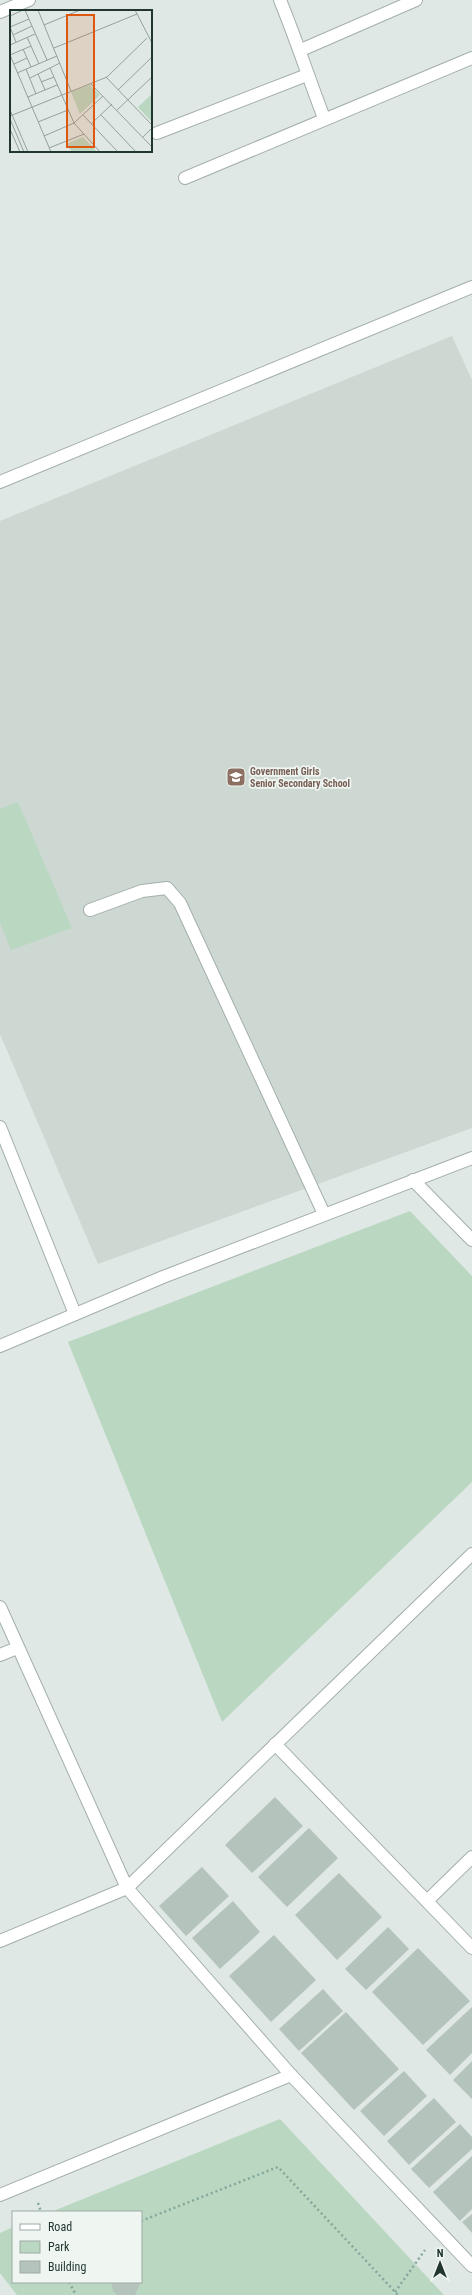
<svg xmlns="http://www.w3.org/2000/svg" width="472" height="2295" font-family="'Roboto Condensed',sans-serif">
<rect width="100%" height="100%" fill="#dfe8e4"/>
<!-- built -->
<path fill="#ced8d3" d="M452,336L472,380V1128L98,1264L0,1034V521Z"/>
<!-- green -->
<g fill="#bad7c2">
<path d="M18,802L72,928L11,950L0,923V809Z"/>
<path d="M410,1211L472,1276V1482L222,1722L68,1342Z"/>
<path d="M280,2119L444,2295H17L0,2273V2233L13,2227V2282H141V2212H51Z"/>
</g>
<!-- building -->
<g fill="#b5c3bd">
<path d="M275,1797L303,1826L252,1873L225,1845Z"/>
<path d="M309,1828L338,1858L287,1907L258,1877Z"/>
<path d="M202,1867L229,1896L186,1936L159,1906Z"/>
<path d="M339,1873L382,1917L337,1960L295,1915Z"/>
<path d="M233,1901L260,1932L220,1969L192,1938Z"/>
<path d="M388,1927L409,1949L366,1990L345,1969Z"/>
<path d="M274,1935L316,1980L271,2022L229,1976Z"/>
<path d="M418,1948L470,2001L423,2045L372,1992Z"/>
<path d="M323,1989L343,2011L299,2051L279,2029Z"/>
<path d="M472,2007V2053L450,2075L426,2050Z"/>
<path d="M346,2012L399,2069L354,2110L301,2053Z"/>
<path d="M472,2061V2099L453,2080Z"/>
<path d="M404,2071L427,2096L384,2136L360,2111Z"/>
<path d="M434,2098L456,2122L409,2165L387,2141Z"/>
<path d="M460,2124L472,2137V2149L429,2188L411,2169Z"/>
<path d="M472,2156V2209L460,2221L433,2192Z"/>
<path d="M472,2214V2233L462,2222Z"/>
<path d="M111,2282H140V2284L135,2295H117L113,2291Z"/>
</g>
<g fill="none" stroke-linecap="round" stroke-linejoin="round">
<defs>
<g id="service">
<path d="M280,0C296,39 309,79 324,118"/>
<path d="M301,50L416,0"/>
<path d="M157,133L307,75"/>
<path d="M185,178L472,58"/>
<path d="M90,910L142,891L167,888L180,903L324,1214"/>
</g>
<g id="minor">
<path d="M0,482L472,287"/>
<path d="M0,1607L127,1888L291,2075L472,2266"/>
<path d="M0,1655L17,1648"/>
<path d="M275,1744L472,1948"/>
<path d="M427,1901L472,1857"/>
<path d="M0,1941L127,1888L472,1554"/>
<path d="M0,2195L291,2075"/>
</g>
<g id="tertiary">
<path d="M0,12L29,0"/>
<path d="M0,1127L75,1314"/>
<path d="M413,1180L472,1240"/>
<path d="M0,1346L163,1277L472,1158"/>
</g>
</defs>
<!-- service casing -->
<use href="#service" stroke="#a3afab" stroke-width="14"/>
<!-- minor casing -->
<use href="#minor" stroke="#a3afab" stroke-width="14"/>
<!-- tertiary casing -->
<use href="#tertiary" stroke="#a3afab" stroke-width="14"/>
<!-- path -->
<g stroke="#83a89c" stroke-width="2.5" stroke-dasharray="2 3" stroke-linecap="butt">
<path d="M38,2203L41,2212"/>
<path d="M141,2221L278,2167L398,2295"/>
<path d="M69,2282L76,2295"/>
<path d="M395,2292L425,2250"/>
</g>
<!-- service -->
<use href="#service" stroke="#fff" stroke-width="12"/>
<!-- minor -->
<use href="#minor" stroke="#fff" stroke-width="12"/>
<!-- tertiary -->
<use href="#tertiary" stroke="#fff" stroke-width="12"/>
</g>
<!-- icons -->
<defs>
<symbol id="school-square" viewBox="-11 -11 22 22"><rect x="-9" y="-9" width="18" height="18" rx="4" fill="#8d6e63" stroke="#eff6f2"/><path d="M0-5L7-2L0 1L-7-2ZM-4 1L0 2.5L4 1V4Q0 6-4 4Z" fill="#fff"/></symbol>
</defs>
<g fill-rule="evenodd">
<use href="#school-square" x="225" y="766" width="22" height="22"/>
</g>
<g text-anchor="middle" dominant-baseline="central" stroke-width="3.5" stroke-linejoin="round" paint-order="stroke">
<!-- education labels -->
<g font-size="10" font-weight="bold" fill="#785e54" stroke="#eff6f2" text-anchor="start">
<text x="250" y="771">Government Girls<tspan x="250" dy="12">Senior Secondary School</tspan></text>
</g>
</g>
<!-- overview -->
<g transform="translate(10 10)">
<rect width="142" height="142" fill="#dfe8e4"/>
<path d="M80,75L90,85L70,104L61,82ZM142,84V112L128,97ZM73,127L87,142H62L56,134Z" fill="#bad7c2"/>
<path fill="none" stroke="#93a19c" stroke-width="1" d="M15,0L37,50M28,0L61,81M125,0L142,33M0,6L13,0M34,15L70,0M0,17L19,9M0,17L6,32M3,25L22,16M17,27L29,54M0,35L25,24M44,38L127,4M13,39L21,57M0,45L41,142M0,45L21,36M4,54L17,48M40,58L64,113L90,142M16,59L26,84M7,63L47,46M28,64L35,80M96,67L142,115M20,68L50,53M31,72L44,67M80,73L142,137M108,80L142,47M18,87L47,75M0,100L18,142M107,100L142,67M73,105L108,142M91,105L126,142M0,106L97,67L137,28M0,109L14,142M28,112L58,100M81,114L102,94M0,119L10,142M34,126L64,113L93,86M133,127L142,118M39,138L74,124"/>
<path fill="#de570e" fill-opacity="0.15" stroke="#de570e" stroke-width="2" d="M57,5H84V137H57Z"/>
<rect width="142" height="142" fill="none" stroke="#223631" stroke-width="2"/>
</g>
<!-- legend -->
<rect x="12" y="2211" width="130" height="72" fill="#eff6f2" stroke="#9da9a5"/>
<rect x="20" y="2224" width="20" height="6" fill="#ffffff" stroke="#9da9a5"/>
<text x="48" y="2231" font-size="12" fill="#223631">Road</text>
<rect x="20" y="2241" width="20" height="12" fill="#bad7c2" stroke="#9da9a5"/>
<text x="48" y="2251" font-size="12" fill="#223631">Park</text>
<rect x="20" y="2261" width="20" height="12" fill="#b5c3bd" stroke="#9da9a5"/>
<text x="48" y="2271" font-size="12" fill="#223631">Building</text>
<!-- north arrow -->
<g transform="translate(440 2263)" stroke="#eff6f2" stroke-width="3" paint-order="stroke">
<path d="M0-3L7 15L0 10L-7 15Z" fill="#223631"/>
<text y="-6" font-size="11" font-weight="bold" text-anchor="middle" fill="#223631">N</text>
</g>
</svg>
